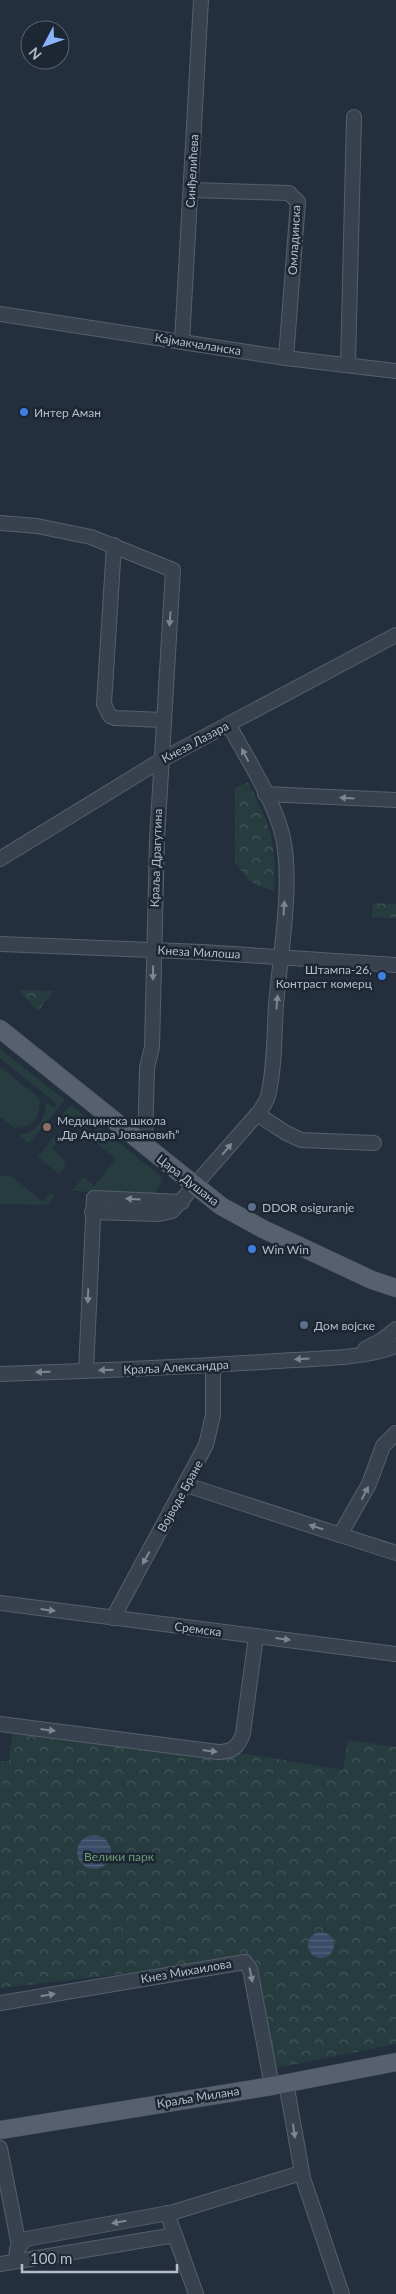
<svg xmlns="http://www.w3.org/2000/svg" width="396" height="2294" font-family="Lato,sans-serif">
<defs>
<pattern id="forest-crowns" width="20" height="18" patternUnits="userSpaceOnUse" patternTransform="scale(1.25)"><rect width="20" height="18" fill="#263c3f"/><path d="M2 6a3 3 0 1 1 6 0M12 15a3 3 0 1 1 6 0" fill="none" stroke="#435659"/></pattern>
<pattern id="water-rules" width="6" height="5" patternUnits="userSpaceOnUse" patternTransform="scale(1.25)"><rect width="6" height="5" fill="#394c67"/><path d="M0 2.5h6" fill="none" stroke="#53647b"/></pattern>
</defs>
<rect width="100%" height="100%" fill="#242f3e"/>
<!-- grass -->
<g fill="#263c3f">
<path d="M0,1049L65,1100L29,1143L18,1134C36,1136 46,1118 46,1102L54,1108L57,1104L0,1058Z"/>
<path d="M0,1067L39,1098C42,1116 33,1128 15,1128L0,1117Z"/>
<path d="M71,1105L90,1120L91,1125L85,1133L62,1115Z"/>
<path d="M96,1128H101L163,1178L155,1195L72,1191L83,1177L94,1186L116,1159L89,1137Z"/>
<path d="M54,1136L59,1140L52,1149L66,1161L63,1165L65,1167L59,1174L38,1157Z"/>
<path d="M10,1175L43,1202L51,1193L55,1196L48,1205L0,1204V1176Z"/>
</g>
<!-- forest -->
<g fill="url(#forest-crowns)">
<path d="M248,782C270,826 277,841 274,891L256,885L248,879L235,863V788Z"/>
<path d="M373,903L396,904V918L372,917Z"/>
<path d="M22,990L53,991L38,1011L20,992Z"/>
<path d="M13,1727L212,1748L343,1770L348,1740L396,1747V2044L276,2068L254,1959L0,1988V1761H9Z"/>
</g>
<!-- water -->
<g fill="url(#water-rules)">
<circle cx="94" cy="1852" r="17"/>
<circle cx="321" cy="1945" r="13"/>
</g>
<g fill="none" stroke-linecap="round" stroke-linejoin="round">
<defs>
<g id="minor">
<path d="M191,190L289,193L298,202L286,358"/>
<path d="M0,314L286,358L396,371"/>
<path d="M182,342L201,0"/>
<path d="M348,365L354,117"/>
<path d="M0,523L37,526L91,537L173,570L157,840L152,1047L147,1068L145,1147"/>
<path d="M114,545L104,704L110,716L115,718L163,720"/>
<path d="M265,794L396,800"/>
<path d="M0,859L163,759L396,635"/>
<path d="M0,944L202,952L396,965"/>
<path d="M257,1114L286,1133L301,1140L374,1143"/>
<path d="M92,1212L159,1214L172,1211L259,1112C263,1107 266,1102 268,1096C275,1067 274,1035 276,1005C280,956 293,885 283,838C276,803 246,757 229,725"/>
<path d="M365,1349L382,1340L396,1329"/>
<path d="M86,1371L94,1198L182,1202"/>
<path d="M0,1374C92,1371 184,1367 276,1361C315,1358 359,1360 396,1346"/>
<path d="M186,1485L396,1553"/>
<path d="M340,1535L369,1484L383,1446L396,1433"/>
<path d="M0,1603L396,1654"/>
<path d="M113,1618L206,1445L213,1415V1365"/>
<path d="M0,1724L218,1752C232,1752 239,1747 243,1733L256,1636"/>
<path d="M0,2003L245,1962L250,1969L272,2086"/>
<path d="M286,2083L303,2178L342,2294"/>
<path d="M0,2148L19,2246"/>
<path d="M167,2213L196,2294"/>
<path d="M16,2261L17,2249L26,2239L174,2212L301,2173"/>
<path d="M0,2264L175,2235"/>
</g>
<g id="major">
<path d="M0,1029L221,1206L263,1229L372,1280L396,1288"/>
<path d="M0,2130L272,2086L396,2062"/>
</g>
</defs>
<!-- minor casing -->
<use href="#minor" stroke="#565f6c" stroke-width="16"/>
<!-- major casing -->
<use href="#major" stroke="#414a57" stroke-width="19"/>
<!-- minor -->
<use href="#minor" stroke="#38414e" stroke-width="14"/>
<!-- major -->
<use href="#major" stroke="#56606e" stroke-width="18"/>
</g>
<!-- one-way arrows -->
<defs><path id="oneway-solid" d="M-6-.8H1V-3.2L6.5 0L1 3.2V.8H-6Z" transform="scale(1.25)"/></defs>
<g fill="#7c8592">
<use href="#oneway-solid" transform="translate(170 619) rotate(94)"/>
<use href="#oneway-solid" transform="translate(245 755) rotate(-118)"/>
<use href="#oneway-solid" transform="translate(347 798) rotate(-177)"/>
<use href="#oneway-solid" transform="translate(284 908) rotate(-86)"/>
<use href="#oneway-solid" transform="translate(153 973) rotate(91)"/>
<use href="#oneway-solid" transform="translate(277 1002) rotate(-85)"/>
<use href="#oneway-solid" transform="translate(227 1149) rotate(-50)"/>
<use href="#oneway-solid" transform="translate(133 1199) rotate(-177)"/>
<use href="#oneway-solid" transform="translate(88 1296) rotate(92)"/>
<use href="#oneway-solid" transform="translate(302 1359) rotate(176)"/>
<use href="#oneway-solid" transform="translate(106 1370) rotate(178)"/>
<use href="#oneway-solid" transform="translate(43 1372) rotate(178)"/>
<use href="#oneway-solid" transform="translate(365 1493) rotate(-63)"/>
<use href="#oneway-solid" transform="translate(316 1527) rotate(-162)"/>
<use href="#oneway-solid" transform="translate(146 1558) rotate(119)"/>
<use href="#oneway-solid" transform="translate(48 1610) rotate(7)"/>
<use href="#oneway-solid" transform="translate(283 1639) rotate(7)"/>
<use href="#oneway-solid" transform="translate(48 1730) rotate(7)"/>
<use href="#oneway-solid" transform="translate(210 1751) rotate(7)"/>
<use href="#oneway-solid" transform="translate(251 1975) rotate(78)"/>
<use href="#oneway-solid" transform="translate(48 1995) rotate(-10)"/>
<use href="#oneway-solid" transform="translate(294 2131) rotate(81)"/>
<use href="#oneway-solid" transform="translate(119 2222) rotate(170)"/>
</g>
<!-- markers -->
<g fill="#3f7fe0" stroke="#1d2633" stroke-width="2">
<circle cx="24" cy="412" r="5"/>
<circle cx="382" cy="976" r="5"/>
<circle cx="252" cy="1249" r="5"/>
</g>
<circle fill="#8d6e63" stroke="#1d2633" stroke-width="2" cx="47" cy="1127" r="5"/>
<g fill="#5c6f8a" stroke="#1d2633" stroke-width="2">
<circle cx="252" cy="1207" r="5"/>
<circle cx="304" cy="1325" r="5"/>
</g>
<g text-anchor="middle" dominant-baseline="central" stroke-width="5" stroke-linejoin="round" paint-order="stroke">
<!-- street labels -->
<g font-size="12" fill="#b4bcc9" stroke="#1d2633">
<text transform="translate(192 171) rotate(-87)">Синђелићева</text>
<text transform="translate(294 240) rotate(-87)">Омладинска</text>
<text transform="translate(198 344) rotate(9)">Кајмакчаланска</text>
<text transform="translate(195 742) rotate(-28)">Кнеза Лазара</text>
<text transform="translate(156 858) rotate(-88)">Краља Драгутина</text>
<text transform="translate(199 952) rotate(3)">Кнеза Милоша</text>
<text transform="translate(188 1180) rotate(38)">Цара Душана</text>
<text transform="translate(176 1367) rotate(-3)">Краља Александра</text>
<text transform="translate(180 1496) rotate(-61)">Војводе Бране</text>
<text transform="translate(198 1629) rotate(7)">Сремска</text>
<text transform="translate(186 1971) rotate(-10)">Кнез Михаилова</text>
<text transform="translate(198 2097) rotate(-9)">Краља Милана</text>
</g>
<!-- poi labels -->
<g font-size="12" fill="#b4bcc9" stroke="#1d2633" text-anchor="start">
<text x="34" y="412">Интер Аман</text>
<text x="372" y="969" text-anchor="end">Штампа-26,<tspan x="372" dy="14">Контраст комерц</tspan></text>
<text x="57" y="1120">Медицинска школа<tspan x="57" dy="14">„Др Андра Јовановић”</tspan></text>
<text x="262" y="1207">DDOR osiguranje</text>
<text x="262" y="1249">Win Win</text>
<text x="314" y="1325">Дом војске</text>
</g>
<!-- park labels -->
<g font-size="12" fill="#6b9a76" stroke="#1d2633">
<text x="119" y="1856">Велики парк</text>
</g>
</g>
<!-- north arrow -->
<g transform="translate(45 45) rotate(229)"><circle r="24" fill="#1d2633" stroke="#59626f"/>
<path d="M0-4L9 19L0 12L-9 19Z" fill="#8ab4f8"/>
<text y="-8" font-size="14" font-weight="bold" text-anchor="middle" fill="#b4bcc9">N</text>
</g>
<!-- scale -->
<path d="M22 2264v8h155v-8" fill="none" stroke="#b4bcc9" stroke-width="2.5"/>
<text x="30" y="2264" font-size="15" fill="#b4bcc9" stroke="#1d2633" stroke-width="4" paint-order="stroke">100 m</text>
</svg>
